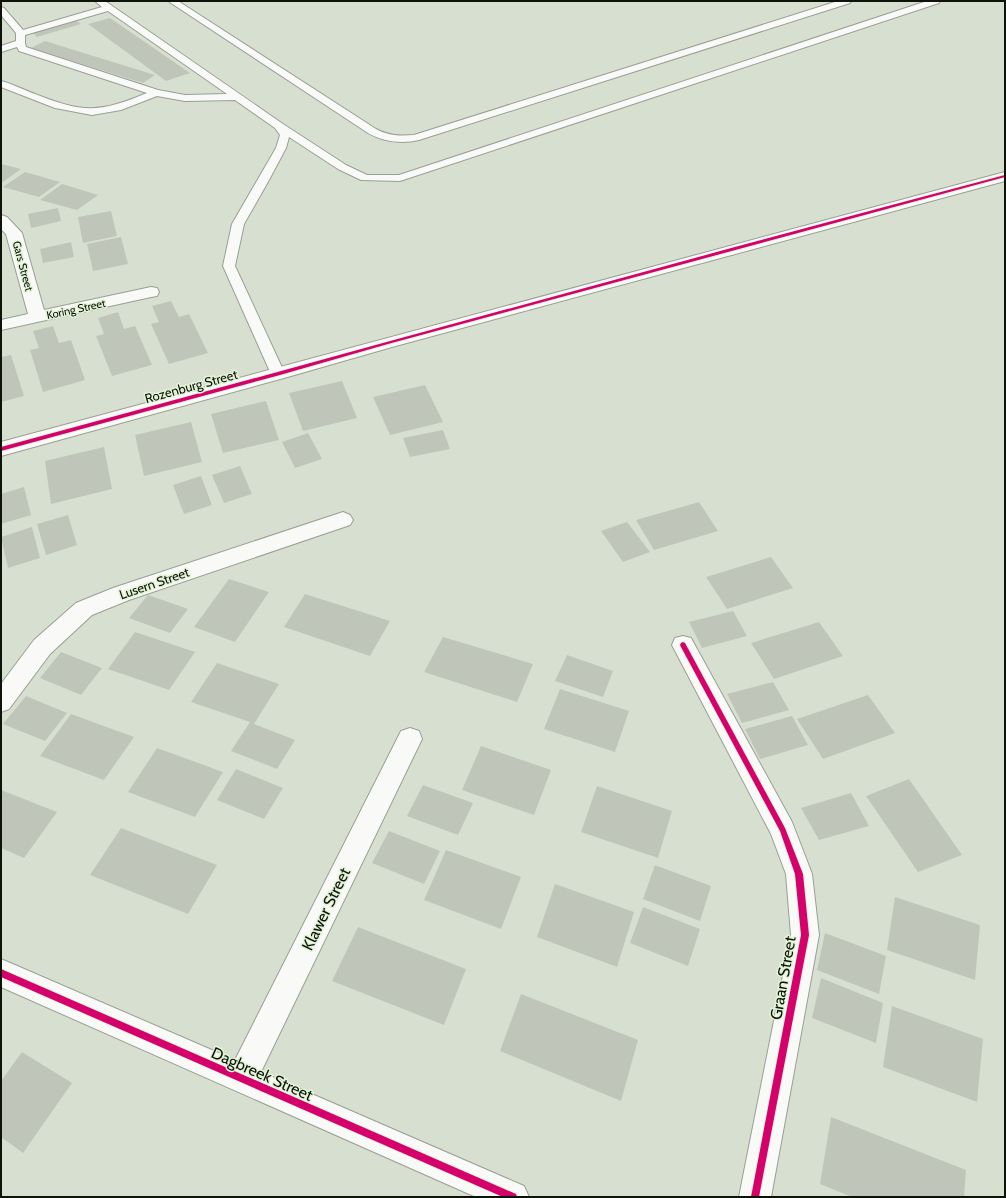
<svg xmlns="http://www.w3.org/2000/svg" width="1006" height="1198" font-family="Cabin,sans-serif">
<rect width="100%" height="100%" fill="#d7e0d0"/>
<!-- building -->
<g fill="#bfc6b9">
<path d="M110,18L190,73L166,81L88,24Z"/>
<path d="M75,20L81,24L37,37L32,32Z"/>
<path d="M45,41L155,75L143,83L31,48Z"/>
<path d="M1,164L21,169L3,182H1Z"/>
<path d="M25,172L60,182L39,197L3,187Z"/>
<path d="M62,184L98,195L77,210L40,200Z"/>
<path d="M58,208L61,221L31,228L28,214Z"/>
<path d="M111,211L117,236L83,243L78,217Z"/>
<path d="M121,237L128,264L93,271L87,244Z"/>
<path d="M71,242L74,257L43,263L40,249Z"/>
<path d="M171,301L179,317L189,314L208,353L169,364L151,324L159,322L152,306Z"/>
<path d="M118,312L124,329L135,326L152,365L112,376L96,336L104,334L98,318Z"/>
<path d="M53,326L59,343L71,340L85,380L43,392L30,350L39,348L33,331Z"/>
<path d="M11,355L24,396L1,402V357Z"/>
<path d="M342,381L357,418L303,431L289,393Z"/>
<path d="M425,385L443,422L390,435L373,397Z"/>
<path d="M266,401L279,440L223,453L211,414Z"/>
<path d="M191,422L202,462L144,476L135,435Z"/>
<path d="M443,430L450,449L410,457L403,438Z"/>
<path d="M308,433L322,459L295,468L282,442Z"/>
<path d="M104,447L112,489L51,504L45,461Z"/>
<path d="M240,466L252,494L224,503L212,475Z"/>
<path d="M201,476L212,505L184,514L173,485Z"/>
<path d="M24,487L31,515L1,524V494Z"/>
<path d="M699,502L718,531L654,550L636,520Z"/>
<path d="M68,515L77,545L46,555L37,524Z"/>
<path d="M627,522L650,552L623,562L601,531Z"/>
<path d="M32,527L40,558L8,568L1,537Z"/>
<path d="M771,557L793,588L727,609L706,577Z"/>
<path d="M229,579L269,592L235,642L194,627Z"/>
<path d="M305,594L390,621L370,656L284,627Z"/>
<path d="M148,595L188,609L170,633L129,618Z"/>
<path d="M733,611L747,636L702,648L689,622Z"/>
<path d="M819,622L843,656L774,679L751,643Z"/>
<path d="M135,632L195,652L169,690L108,669Z"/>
<path d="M443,637L533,664L517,702L424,672Z"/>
<path d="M61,652L102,668L81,695L40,678Z"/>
<path d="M567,655L613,671L603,697L555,681Z"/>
<path d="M217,663L279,684L254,724L295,740L277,769L231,751L250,722L191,702Z"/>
<path d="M773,682L789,710L742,723L727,694Z"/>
<path d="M560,689L629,711L615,752L544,729Z"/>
<path d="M868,695L895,733L823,759L797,719Z"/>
<path d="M26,696L67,713L45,741L3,724Z"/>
<path d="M71,714L134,737L104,780L40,756Z"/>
<path d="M792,716L808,745L760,759L745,729Z"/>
<path d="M481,746L551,770L534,815L462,790Z"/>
<path d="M157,748L223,772L195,817L128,792Z"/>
<path d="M236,769L283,788L264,819L217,800Z"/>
<path d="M909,779L962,855L918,872L866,796Z"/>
<path d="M423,785L473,803L458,835L407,816Z"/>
<path d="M597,786L672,811L658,858L581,832Z"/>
<path d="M1,790L57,812L24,858L1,848Z"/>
<path d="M851,793L869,826L819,840L801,808Z"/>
<path d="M121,828L217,865L188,914L90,875Z"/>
<path d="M389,831L440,851L424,884L372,863Z"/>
<path d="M446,850L521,877L501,929L424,900Z"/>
<path d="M655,865L711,886L700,921L643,899Z"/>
<path d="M555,884L634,912L617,967L537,937Z"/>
<path d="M895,897L980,925L975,980L887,950Z"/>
<path d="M643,907L700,929L688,966L630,943Z"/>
<path d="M358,927L466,969L444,1025L332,981Z"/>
<path d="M825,933L886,956L879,994L817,970Z"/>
<path d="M821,978L883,1003L876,1043L812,1018Z"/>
<path d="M521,994L638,1040L621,1101L500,1051Z"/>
<path d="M892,1006L983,1039L977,1102L883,1067Z"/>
<path d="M22,1052L72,1083L23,1153L1,1137V1081Z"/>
<path d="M831,1117L966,1170L964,1197H852L820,1184Z"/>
</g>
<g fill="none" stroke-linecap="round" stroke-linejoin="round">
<defs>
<g id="lane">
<path d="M95,1H105L283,124L346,165L367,175H399L927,1H940L939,3L400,181L361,180L338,169L289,137L286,148L269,180L244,224L235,266L285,374L283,377L278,378L273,377L271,374L223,266L232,224L276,148L280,135L275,128L235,100L185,101L157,96L121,110L92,115L55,108L1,87V81C13,84 24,90 35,94C83,113 99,113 147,93L19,51L17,47L1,52V46L16,41V33L1,15V7L4,8L23,30L102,7ZM108,11L227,94L185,95L158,90L26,47L25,43V35Z"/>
<path d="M168,1H178L376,129C389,136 400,136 414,135L838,1H851L850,3L419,140C402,144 384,142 368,133Z"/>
</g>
<g id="street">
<path d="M1005,172V181L392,347L284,378L1,456V442Z"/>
<path d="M1,215L7,217L22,233L44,310L151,287L157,288L159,292L157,296L151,297L1,330V320L28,314L6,234L1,229Z"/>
<path d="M343,512L350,515L353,520L350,525L129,600L92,615L50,654L9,709L1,712V684L34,640L76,603L113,588Z"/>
<path d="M683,636L691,638L792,822L812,874L819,935L771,1197H739L791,935L786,874L771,834L672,645L675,638Z"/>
<path d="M410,728L419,731L422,739L261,1072L524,1186L529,1197H476L1,987V959L235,1060L401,731Z"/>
</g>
</defs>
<!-- lane casing -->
<use href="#lane" stroke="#989f93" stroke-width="2"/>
<!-- street casing -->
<use href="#street" stroke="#989f93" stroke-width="2"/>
<!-- lane -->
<use href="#lane" fill="#f9faf8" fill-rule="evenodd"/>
<!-- street -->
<use href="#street" fill="#f9faf8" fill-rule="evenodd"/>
<defs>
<g id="cycleway">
<path d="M1005,175V177L388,344L280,375L1,451V447C336,357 670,263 1005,175Z"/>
<path d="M683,642L685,643L785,828L803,874L809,935L759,1197H751L801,935L795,874L780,831L681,647L680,645L681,643Z"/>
<path d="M1,969L516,1194L517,1197H503L1,977Z"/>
</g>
</defs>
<!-- cycleway casing -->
<use href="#cycleway" stroke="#e3f3d7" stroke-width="2"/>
<!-- cycleway -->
<use href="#cycleway" fill="#d6006c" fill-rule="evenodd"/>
</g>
<g text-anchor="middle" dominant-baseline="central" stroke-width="3" stroke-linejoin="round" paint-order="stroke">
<!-- far-street labels -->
<g font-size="11" fill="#0d1309" stroke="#e3f3d7">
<text transform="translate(23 266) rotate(75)">Gars Street</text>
<text transform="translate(76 309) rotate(-12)">Koring Street</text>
</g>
<!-- street labels -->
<g font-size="13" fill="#0d1309" stroke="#e3f3d7">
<text transform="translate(191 386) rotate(-15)">Rozenburg Street</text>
<text transform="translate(154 583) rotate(-19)">Lusern Street</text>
</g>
<!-- near-street labels -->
<g font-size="16" fill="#0d1309" stroke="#e3f3d7">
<text transform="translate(326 909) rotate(-64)">Klawer Street</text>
<text transform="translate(783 978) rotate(-80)">Graan Street</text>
<text transform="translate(262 1074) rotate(24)">Dagbreek Street</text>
</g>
</g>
<!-- border -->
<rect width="1006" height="1198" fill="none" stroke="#0d1309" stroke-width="4"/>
</svg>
